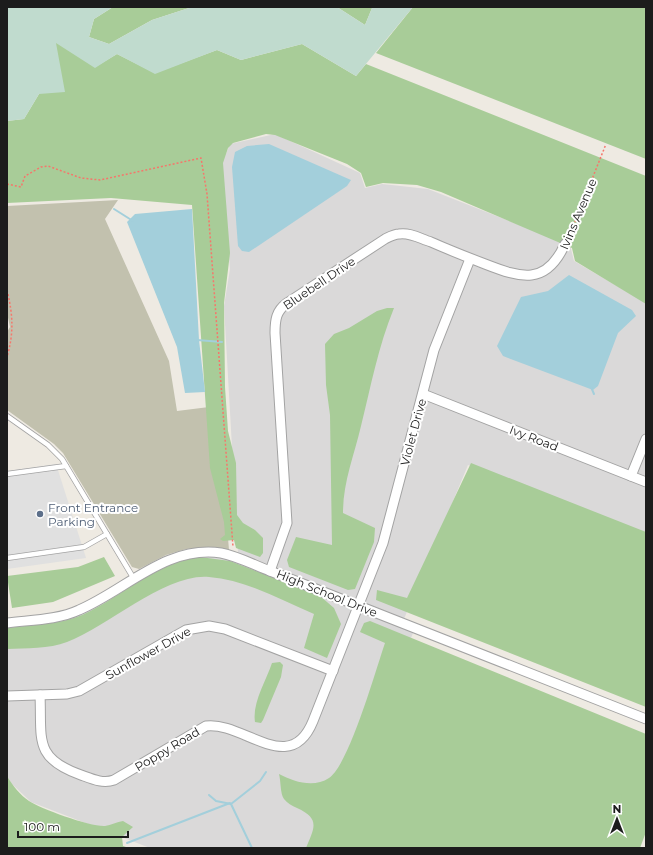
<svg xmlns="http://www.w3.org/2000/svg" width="653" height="855" font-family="Montserrat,sans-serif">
<rect width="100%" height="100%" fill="#eeeae2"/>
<!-- residential -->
<g fill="#dad9d9">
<path d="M275,134L360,173L365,188L382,184L428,189L570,245L574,261L646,303V535L468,465L404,619L238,553L224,306L230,269L222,163L230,144Z"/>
<path d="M222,554L415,628L328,848H150L31,802L12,784L7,776V623L62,615L170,559Z"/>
</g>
<!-- construction -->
<path fill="#c2c1ae" d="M118,200L105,219L169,361L177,411L217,406L229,550L208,547L186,549L166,555L139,569L132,567L63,453L54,444L7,410V332L10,327L7,313V206Z"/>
<!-- forest -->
<g fill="#a8cc98">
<path d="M113,7H192L152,20L109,44L89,37L94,19Z"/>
<path d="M337,7H375L372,8L365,25Z"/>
<path d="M413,7H646V159L376,53Z"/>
<path d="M56,42L95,67L117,54L155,73L217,50L241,60L302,44L356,76L366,64L646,176V304L575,261L572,248L441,192L417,185L383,183L366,187L361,173L347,164L275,135L266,134L233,143L228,148L223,163L230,253L224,303L225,387L228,431L236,463L237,515L243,523L255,530L263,538V553L260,557L236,548L234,540L223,541L220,539L225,535L224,522L210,468L192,205L111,198L7,203V121L24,119L39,94Z"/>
<path d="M387,308H394C378,347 371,386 361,426C354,456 343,482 343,513L375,528L374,542L355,589L348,590L289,567L287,560L296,537L332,545L330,415L326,385L325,344L334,334L349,328L377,311Z"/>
<path d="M471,463L646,532V707L376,600L377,590L407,598Z"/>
<path d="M104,557L115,576L53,602L12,608L7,576L78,567Z"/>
<path d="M200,557L230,561L320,596L334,608L341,624L327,658L304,648L314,614C281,600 246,580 209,577C166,573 109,626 67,642C49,649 26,648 7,649V628C30,625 62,624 82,615C122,597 156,562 200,557Z"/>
<path d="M370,621L646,734V832L640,848H306C314,828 321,819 297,808C292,806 287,803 284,799C280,794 281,781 279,774C294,782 314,788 329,778C349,765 376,669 385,643L360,632L364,623Z"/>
<path d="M280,662L283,665L281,677L263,720L261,723L255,722C252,703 266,681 272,663Z"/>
<path d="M7,776C13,786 20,795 29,801C41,809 91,827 105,826C111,825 117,822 123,821L133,827L122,837L123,846L129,848H7Z"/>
</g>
<!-- wetland -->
<path fill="#c0dbce" d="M7,7H113L94,19L89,37L109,44L152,20L192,7H337L365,25L372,8L413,7L356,76L302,44L241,60L217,50L155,74L117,54L95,68L56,43L65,92L39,94L24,119L7,121Z"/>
<!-- parking -->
<path fill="#e0e0e0" d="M56,464L86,558L7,569V471Z"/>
<!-- water -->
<g fill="#a3cfdb">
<path d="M269,144L351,180L347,186L249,252L242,251L238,246L232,167L235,152L247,146Z"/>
<path d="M192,209L199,340L205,392L185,393L177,347L127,222L135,214Z"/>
<path d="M569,275L632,310L636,316L618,333L598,386L593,390L503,356L497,346L521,297L548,291Z"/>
</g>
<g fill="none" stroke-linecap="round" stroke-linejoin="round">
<!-- stream -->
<g stroke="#a3cfdb" stroke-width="2">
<path d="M114,209L133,221"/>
<path d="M197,340L222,342"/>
<path d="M591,387L594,394"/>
<path d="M209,795L216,801L231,804L252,848"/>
<path d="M231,804L260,781L266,772"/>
<path d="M127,843L230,803"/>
</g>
<defs>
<g id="lane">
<path d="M7,416L48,445L62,459L134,579"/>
<path d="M7,474L66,466"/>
<path d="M7,558L84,547L107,534"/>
</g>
<g id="street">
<path d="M423,394L646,482"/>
<path d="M631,476L646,439"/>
<path d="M270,571L287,523L275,333C275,320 276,311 287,303L385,239C389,237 394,234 399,234C410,232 421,239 431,242C449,250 467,257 485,264C521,278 546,286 565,244"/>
<path d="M7,623C30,620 58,620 79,610C126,590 166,545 221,553C237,556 254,565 270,571L646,719"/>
<path d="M40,695C42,739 33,758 81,775C92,779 103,784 114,780L206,726C243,721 290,778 313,721L383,543L434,350L470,259"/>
<path d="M7,696L67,694L79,691L186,630L209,626L225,629L333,671"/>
</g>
</defs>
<!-- lane casing -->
<use href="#lane" stroke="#a3a3a3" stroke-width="6"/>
<!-- street casing -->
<use href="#street" stroke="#a3a3a3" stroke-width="11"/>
<!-- path -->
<g stroke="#f6766b" stroke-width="1.5" stroke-dasharray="2 2" stroke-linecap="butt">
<path d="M7,184L21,187L25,176L41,167L48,166L81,178L100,180L201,158L207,194L233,547"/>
<path d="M569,237L606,144"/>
<path d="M7,290C13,315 14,333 7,357"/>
</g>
<!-- lane -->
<use href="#lane" stroke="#fff" stroke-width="4.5"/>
<!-- street -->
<use href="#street" stroke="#fff" stroke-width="9"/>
</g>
<!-- markers -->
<circle fill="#5c6f8a" stroke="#fff" stroke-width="1.5" cx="40" cy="514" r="4"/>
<g text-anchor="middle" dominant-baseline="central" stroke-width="4" stroke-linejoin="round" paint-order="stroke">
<!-- street labels -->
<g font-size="12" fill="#1c1c1c" stroke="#fff">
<text transform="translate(578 214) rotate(-67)">Ivins Avenue</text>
<text transform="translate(319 283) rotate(-34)">Bluebell Drive</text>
<text transform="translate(413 432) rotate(-75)">Violet Drive</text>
<text transform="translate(534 438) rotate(21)">Ivy Road</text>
<text transform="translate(327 593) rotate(22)">High School Drive</text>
<text transform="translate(148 653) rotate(-29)">Sunflower Drive</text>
<text transform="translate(167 749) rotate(-31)">Poppy Road</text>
</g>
<!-- service labels -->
<g font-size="12" fill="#4e5e75" stroke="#fff" text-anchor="start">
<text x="48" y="507">Front Entrance<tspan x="48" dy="14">Parking</tspan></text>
</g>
</g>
<!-- border -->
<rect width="653" height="855" fill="none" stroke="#1c1c1c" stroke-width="16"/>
<!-- north arrow -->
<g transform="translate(617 819)" stroke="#ffffff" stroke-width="3" paint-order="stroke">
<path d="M0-3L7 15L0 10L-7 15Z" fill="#1c1c1c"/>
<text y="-6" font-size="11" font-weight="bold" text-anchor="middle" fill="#1c1c1c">N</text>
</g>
<!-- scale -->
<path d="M18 831v6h110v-6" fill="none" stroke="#1c1c1c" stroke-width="2"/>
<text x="24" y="831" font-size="12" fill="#1c1c1c" stroke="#ffffff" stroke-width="3" paint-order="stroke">100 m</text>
</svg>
